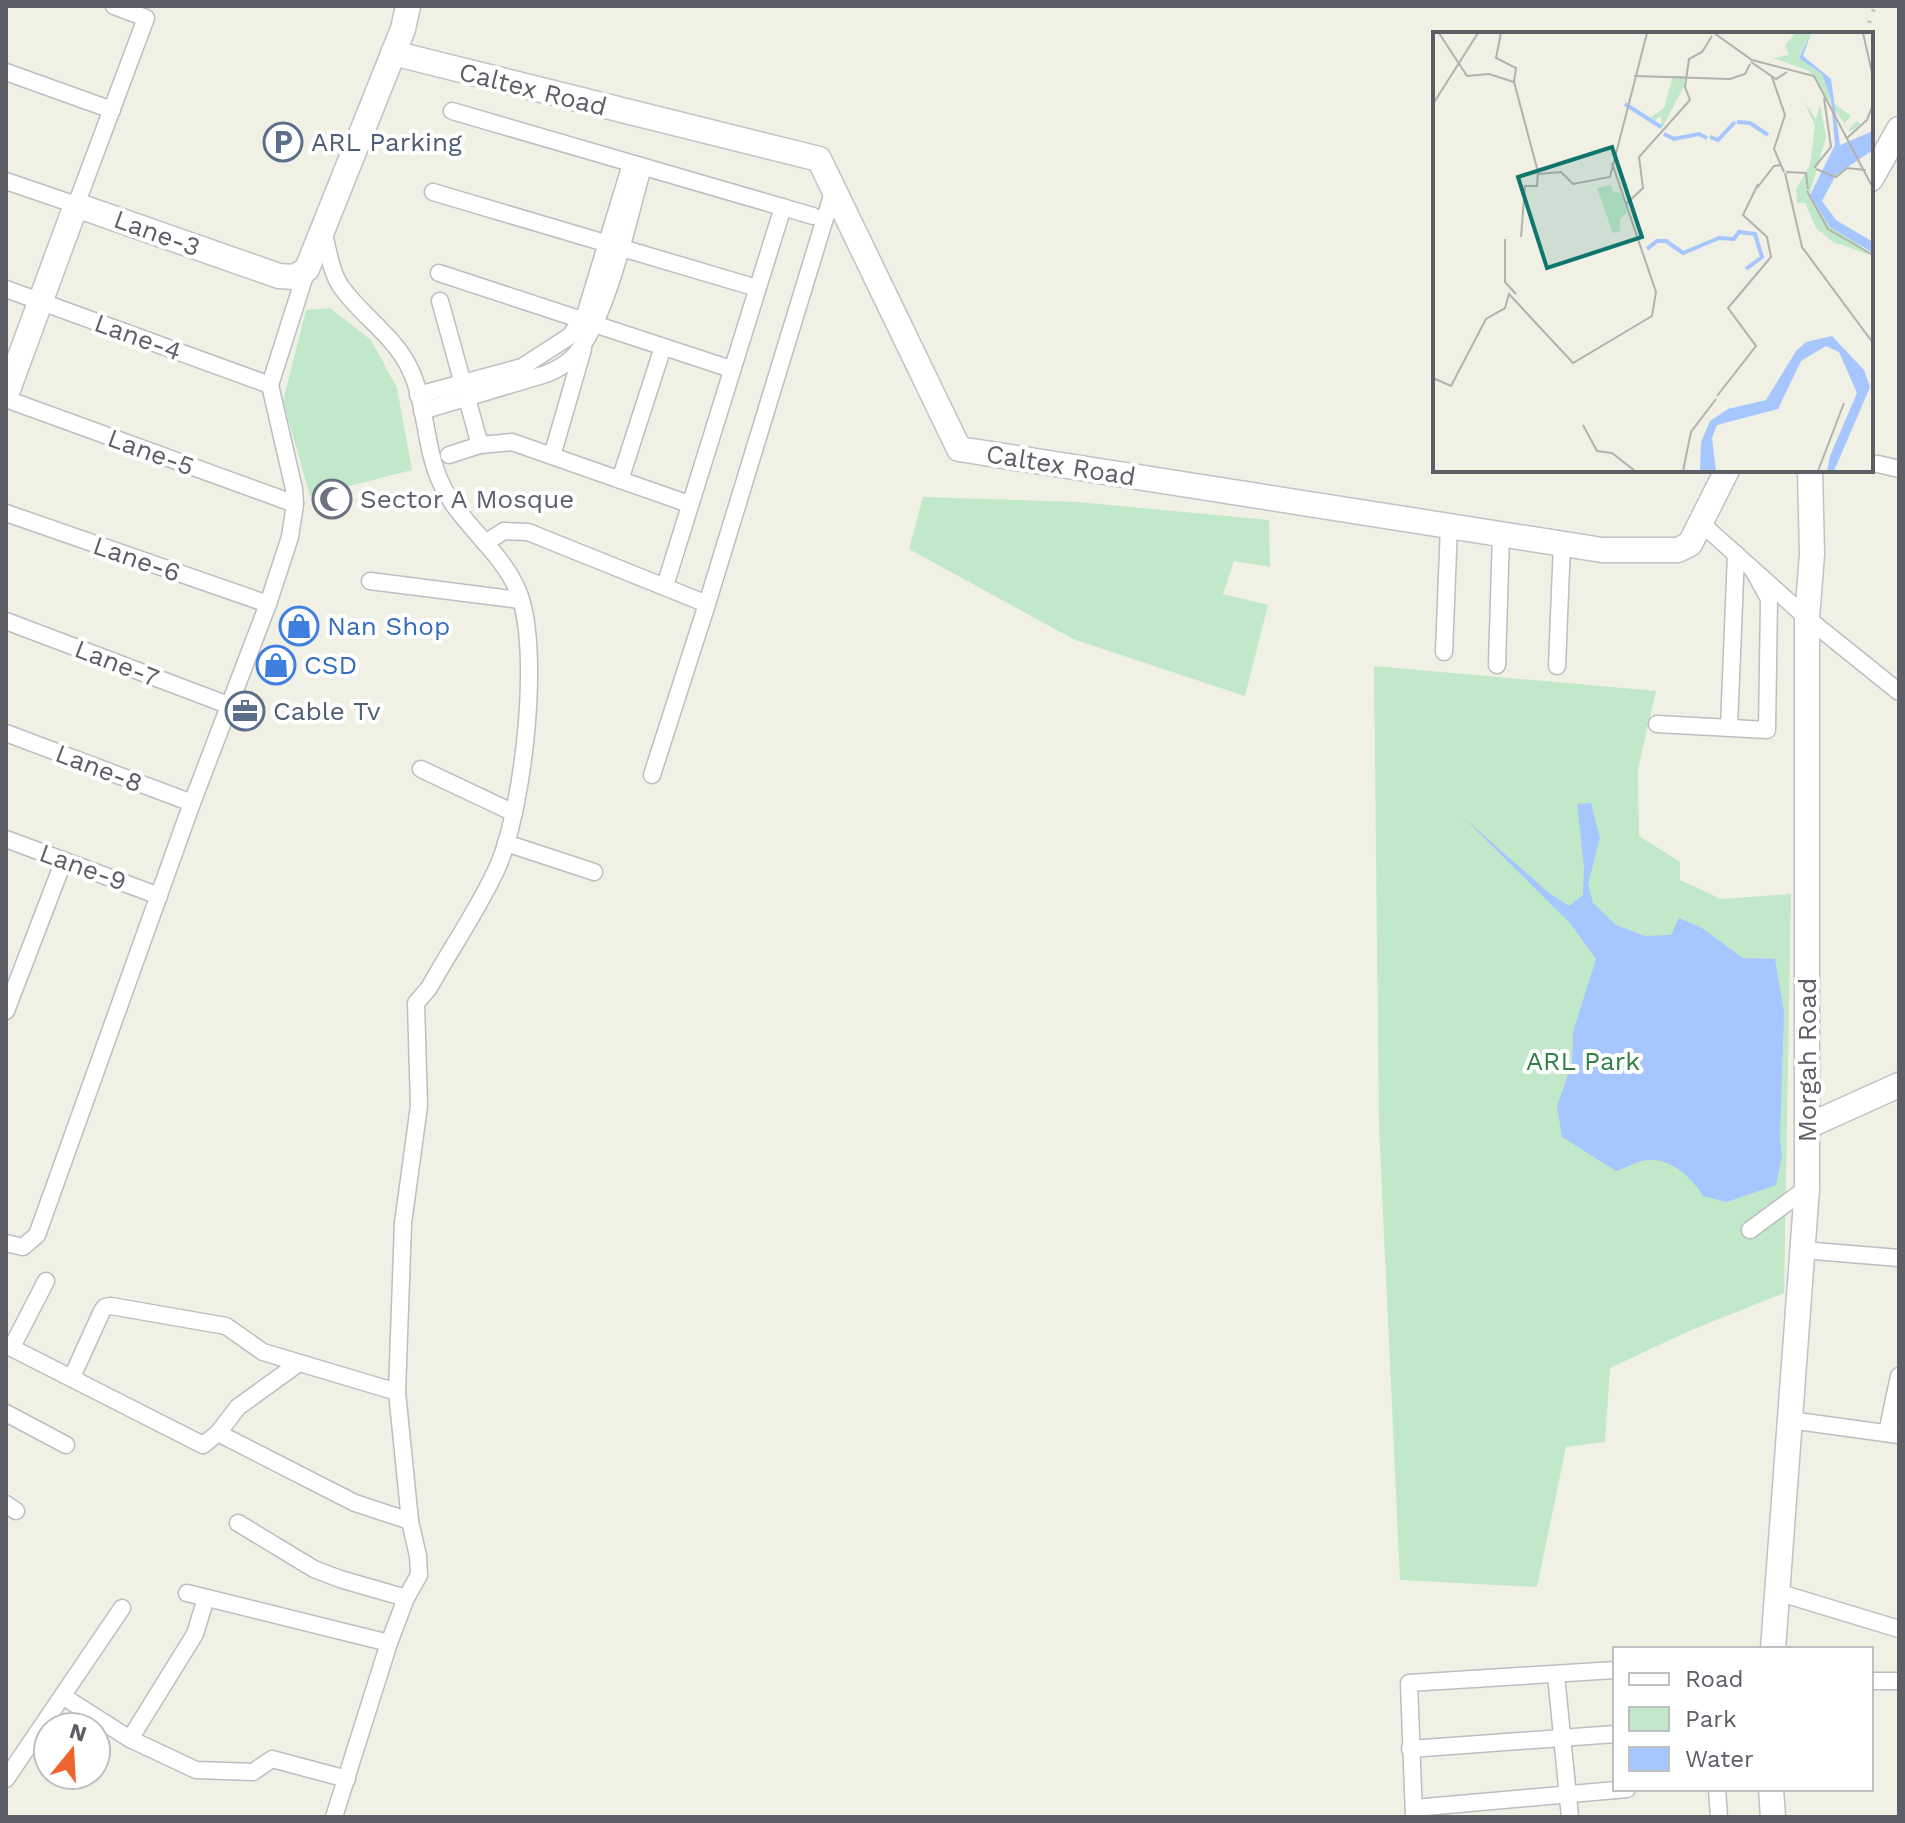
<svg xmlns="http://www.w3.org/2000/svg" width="1905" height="1823" font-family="'Work Sans',sans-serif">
<rect width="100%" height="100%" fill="#f0f0e5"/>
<!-- green -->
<g fill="#c1e8c9">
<path d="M330,308L371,340L397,388L412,470L310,496L283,401L306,310Z"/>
<path d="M923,497L1078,502L1269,520L1270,567L1234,561L1223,594L1268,605L1245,696L1073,639L909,549Z"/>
<path d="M1374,666L1656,691L1638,769L1639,836L1680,862V880L1721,899L1791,894L1784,1293L1689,1331L1610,1368L1605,1442L1566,1447L1537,1587L1400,1580L1379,1125Z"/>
</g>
<!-- water -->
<path fill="#a6c6ff" d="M1591,803L1600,838L1588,884L1593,903L1616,925L1645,936L1671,935L1679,918L1702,928L1743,958L1775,959L1784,1012L1780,1139L1782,1157L1776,1185L1727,1202L1703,1196C1693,1178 1669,1157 1647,1160C1637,1161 1626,1168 1616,1171L1562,1137L1557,1106L1572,1064L1573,1032L1596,959L1570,923L1462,816L1549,893L1569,906L1583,895L1584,867L1577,804Z"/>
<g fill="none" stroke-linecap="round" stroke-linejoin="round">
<defs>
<g id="street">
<path d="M6,72L112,110"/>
<path d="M452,111L813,216"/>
<path d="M6,181L76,205L146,18L114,6"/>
<path d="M433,192L757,288"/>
<path d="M323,231C328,248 331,274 342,288C362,316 393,335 409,367C427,403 424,447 441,483C460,524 501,550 518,591C542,649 523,809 498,866C481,905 450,950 429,988L416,1003L419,1106L403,1223L397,1392L410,1521L418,1556L419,1575L406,1598L389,1643L334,1817"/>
<path d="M439,273L731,369"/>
<path d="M6,289L270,385"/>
<path d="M440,301L480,445"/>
<path d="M418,395L522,367L570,336L585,315L631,164"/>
<path d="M6,399L295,504"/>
<path d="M422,411L546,374C556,370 564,366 572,358C606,326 629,216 643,167"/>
<path d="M449,455L480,445L512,442L689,504"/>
<path d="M552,456L583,349"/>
<path d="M1878,464L1899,469"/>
<path d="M620,480L663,347"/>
<path d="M6,513L268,604"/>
<path d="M1702,524L1807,618L1899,692"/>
<path d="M485,543L504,531L528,532L707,604"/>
<path d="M370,581L520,600"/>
<path d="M665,586L783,207"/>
<path d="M6,621L228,705"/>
<path d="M1444,652L1449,526"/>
<path d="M1497,665L1501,534"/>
<path d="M1557,666L1562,543"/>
<path d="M1657,724L1767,730L1769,599L1753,570"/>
<path d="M1729,727L1736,554"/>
<path d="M6,733L192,803"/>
<path d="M421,769L514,813"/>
<path d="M652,775L707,604L834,189"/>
<path d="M6,839L159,896"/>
<path d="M506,843L594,872"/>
<path d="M6,1011L64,860"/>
<path d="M1750,1230L1807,1188"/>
<path d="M6,1243L23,1247L37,1235L192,803L268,604L290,537L295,504L294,489L270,385L307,269"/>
<path d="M1802,1250L1899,1258"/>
<path d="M6,1345L203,1445L218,1433L238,1407L299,1363"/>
<path d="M12,1347L46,1281"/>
<path d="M72,1377L102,1311L105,1307L111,1306L226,1326L263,1352L397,1392"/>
<path d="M6,1413L66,1445"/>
<path d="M1790,1420L1899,1435"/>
<path d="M218,1433L355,1503L410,1521"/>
<path d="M1887,1433L1899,1376"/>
<path d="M6,1504L16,1511"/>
<path d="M238,1523L314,1569L340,1579L406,1598"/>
<path d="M1777,1592L1899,1629"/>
<path d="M187,1593L389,1643"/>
<path d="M1556,1675L1570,1817"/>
<path d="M1871,1681H1899"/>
<path d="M64,1697L130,1739L196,1770L253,1772L272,1759L347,1779"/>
<path d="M130,1739L195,1634L206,1598"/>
<path d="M1410,1749L1615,1734"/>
<path d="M6,1779L122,1608"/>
<path d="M1717,1789L1719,1817"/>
<path d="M1414,1808L1627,1789"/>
<path d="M1414,1817L1409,1683L1615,1670"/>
</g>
<g id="secondary">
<path d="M393,53L819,159L959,449L1602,550H1678L1690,544L1727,470"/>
<path d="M1871,179L1899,129"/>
<path d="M6,395L76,205L279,276L295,277L307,269L403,29L408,6"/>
<path d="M1808,1126L1899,1085"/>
<path d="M1773,1649L1807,1188V618L1812,554L1810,470"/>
<path d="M1771,1789L1773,1817"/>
</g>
</defs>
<!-- street casing -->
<use href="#street" stroke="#bdbec4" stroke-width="19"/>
<!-- secondary casing -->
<use href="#secondary" stroke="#c0c1c9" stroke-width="27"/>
<!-- street -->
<use href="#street" stroke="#fff" stroke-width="16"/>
<!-- secondary -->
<use href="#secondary" stroke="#fff" stroke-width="24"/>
<!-- rail -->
<path stroke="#b8b8b9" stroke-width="4" stroke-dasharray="2 10" stroke-linecap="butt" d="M1865,34L1875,6"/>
</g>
<!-- icons -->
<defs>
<symbol id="parking-ring" viewBox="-11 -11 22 22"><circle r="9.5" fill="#fff" stroke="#5c6f8a" stroke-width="1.5"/><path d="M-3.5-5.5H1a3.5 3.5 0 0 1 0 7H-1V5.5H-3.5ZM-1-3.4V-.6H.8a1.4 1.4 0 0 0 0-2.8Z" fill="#5c6f8a"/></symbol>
<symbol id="mosque-ring" viewBox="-11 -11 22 22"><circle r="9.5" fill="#fff" stroke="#6b7280" stroke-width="1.5"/><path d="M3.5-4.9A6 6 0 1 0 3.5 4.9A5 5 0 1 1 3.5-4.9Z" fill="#6b7280"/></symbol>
<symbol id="shop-ring" viewBox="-11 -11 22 22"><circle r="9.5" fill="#fff" stroke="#3f7fe0" stroke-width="1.5"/><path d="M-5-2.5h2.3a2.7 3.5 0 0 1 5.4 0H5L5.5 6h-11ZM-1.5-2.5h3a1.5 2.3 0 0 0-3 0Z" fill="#3f7fe0"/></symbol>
<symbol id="office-ring" viewBox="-11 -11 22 22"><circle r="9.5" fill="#fff" stroke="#5c6f8a" stroke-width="1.5"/><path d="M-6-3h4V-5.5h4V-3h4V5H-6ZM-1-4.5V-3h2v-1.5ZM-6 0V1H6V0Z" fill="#5c6f8a"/></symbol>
</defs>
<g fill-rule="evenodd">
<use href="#parking-ring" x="261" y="120" width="44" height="44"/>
<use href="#mosque-ring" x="310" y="477" width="44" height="44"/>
<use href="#shop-ring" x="277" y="604" width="44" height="44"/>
<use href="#shop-ring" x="254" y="643" width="44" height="44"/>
<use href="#office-ring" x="223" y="689" width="44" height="44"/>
</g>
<g text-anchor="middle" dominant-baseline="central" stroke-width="8" stroke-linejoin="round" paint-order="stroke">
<!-- street labels -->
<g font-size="26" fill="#5d5f66" stroke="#fff">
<text transform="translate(533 89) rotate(14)">Caltex Road</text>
<text transform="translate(157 233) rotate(20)">Lane-3</text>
<text transform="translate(138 337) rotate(20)">Lane-4</text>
<text transform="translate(151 452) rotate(20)">Lane-5</text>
<text transform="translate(1061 465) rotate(9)">Caltex Road</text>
<text transform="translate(137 559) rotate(19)">Lane-6</text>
<text transform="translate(117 663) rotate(21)">Lane-7</text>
<text transform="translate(99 768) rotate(21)">Lane-8</text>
<text transform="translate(83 867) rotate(20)">Lane-9</text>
<text transform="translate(1807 1060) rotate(-90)">Morgah Road</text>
</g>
<!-- service labels -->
<g font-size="26" fill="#4e5e75" stroke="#fff" text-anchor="start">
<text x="311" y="142">ARL Parking</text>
<text x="273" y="711">Cable Tv</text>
</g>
<!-- worship labels -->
<g font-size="26" fill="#5b616d" stroke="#fff" text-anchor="start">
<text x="360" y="499">Sector A Mosque</text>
</g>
<!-- shop labels -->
<g font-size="26" fill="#366cbe" stroke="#fff" text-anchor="start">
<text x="327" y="626">Nan Shop</text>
<text x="304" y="665">CSD</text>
</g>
<!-- park labels -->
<g font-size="26" fill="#318146" stroke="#fff">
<text x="1583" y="1061">ARL Park</text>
</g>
</g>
<!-- overview -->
<g transform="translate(1433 32)">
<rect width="440" height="440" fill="#f0f0e5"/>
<path d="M362,1H378L366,25L390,42L399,70L418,84L411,92L415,98L423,89L428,92L417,100L376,39L340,26L356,23L352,14ZM240,44H251V54L228,98V84L221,89L218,85L231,76ZM372,71L383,87L387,73L393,105L376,164L437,223L400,210L383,196L372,171H364L363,157L377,133L382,94ZM178,153L180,160L188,161L194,181L187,187V199L180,201L164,156Z" fill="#c1e8c9"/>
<path d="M378,1L370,24L398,47L407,113L440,99V118L403,143L389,169L403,188L440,210V221L397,195L377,163L402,113L398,67L389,42L366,26ZM399,304L431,338L437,355L401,439H394L397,424L424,361L406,320L393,314L368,329L345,377L284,393L279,406L283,439H267L268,410L277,389L295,377L333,368L363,319L373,310Z" fill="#a6c6ff"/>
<path fill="none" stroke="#a6c6ff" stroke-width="4" d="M192,72L228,95M304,90L317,91L335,103M231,102L241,107L266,102L274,106M277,105L285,108L302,90M214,217L224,209H233L250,221L286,206L301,207L306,200L322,202L329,225L313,237"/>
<path fill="none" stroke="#b1b2ae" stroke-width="2" d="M6,1L34,44L56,42L81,50L105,140L104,154H92L88,205M68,1L63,26L83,36L81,50M281,1L319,28L381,44L440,156M430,1L440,45M318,30L343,47L354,40M201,44L297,47L312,42L317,32M339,45L352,83L341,117L351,140M0,72L45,1M414,106L434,88L440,72M381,136L398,115L391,66M383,137L403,145L414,136L433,138M353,140L373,141L375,157M352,141L369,215L440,311M105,142L128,140L140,152L177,145L214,1M324,156L341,134L348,133M374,159L395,197L440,223M193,172L210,156L206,125L257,68L252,55L256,27L269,20L279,4M72,207V250L83,262M0,346L18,354L53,287L72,276L76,262L140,331L219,284L223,260L179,131M284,364L323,314L295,276L338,225L334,205L310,183L325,152M150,393L164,419L179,421L202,439M250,439L258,400L283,367M385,439L411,371"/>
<path fill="#0f766e" fill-opacity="0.15" stroke="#0f766e" stroke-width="4" d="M179,115L209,205L114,236L85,145Z"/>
<rect width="440" height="440" fill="none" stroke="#5d5f66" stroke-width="4"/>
</g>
<!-- border -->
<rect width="1905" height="1823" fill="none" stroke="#5d5f66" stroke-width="16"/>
<!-- legend -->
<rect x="1613" y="1647" width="260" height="144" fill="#ffffff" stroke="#bebfc2" stroke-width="2"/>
<rect x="1629" y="1673" width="40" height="12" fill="#ffffff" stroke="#bebfc2" stroke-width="2"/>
<text x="1685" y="1687" font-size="24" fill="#5d5f66">Road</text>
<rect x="1629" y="1707" width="40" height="24" fill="#c1e8c9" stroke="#bebfc2" stroke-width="2"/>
<text x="1685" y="1727" font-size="24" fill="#5d5f66">Park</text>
<rect x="1629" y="1747" width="40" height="24" fill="#a6c6ff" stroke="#bebfc2" stroke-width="2"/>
<text x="1685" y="1767" font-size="24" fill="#5d5f66">Water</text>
<!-- north arrow -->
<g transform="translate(72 1751) rotate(18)"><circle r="38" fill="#ffffff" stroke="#bebfc2" stroke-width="2"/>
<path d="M0-6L14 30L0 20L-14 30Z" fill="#ee642d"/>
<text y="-12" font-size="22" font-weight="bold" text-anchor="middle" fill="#5d5f66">N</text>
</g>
</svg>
